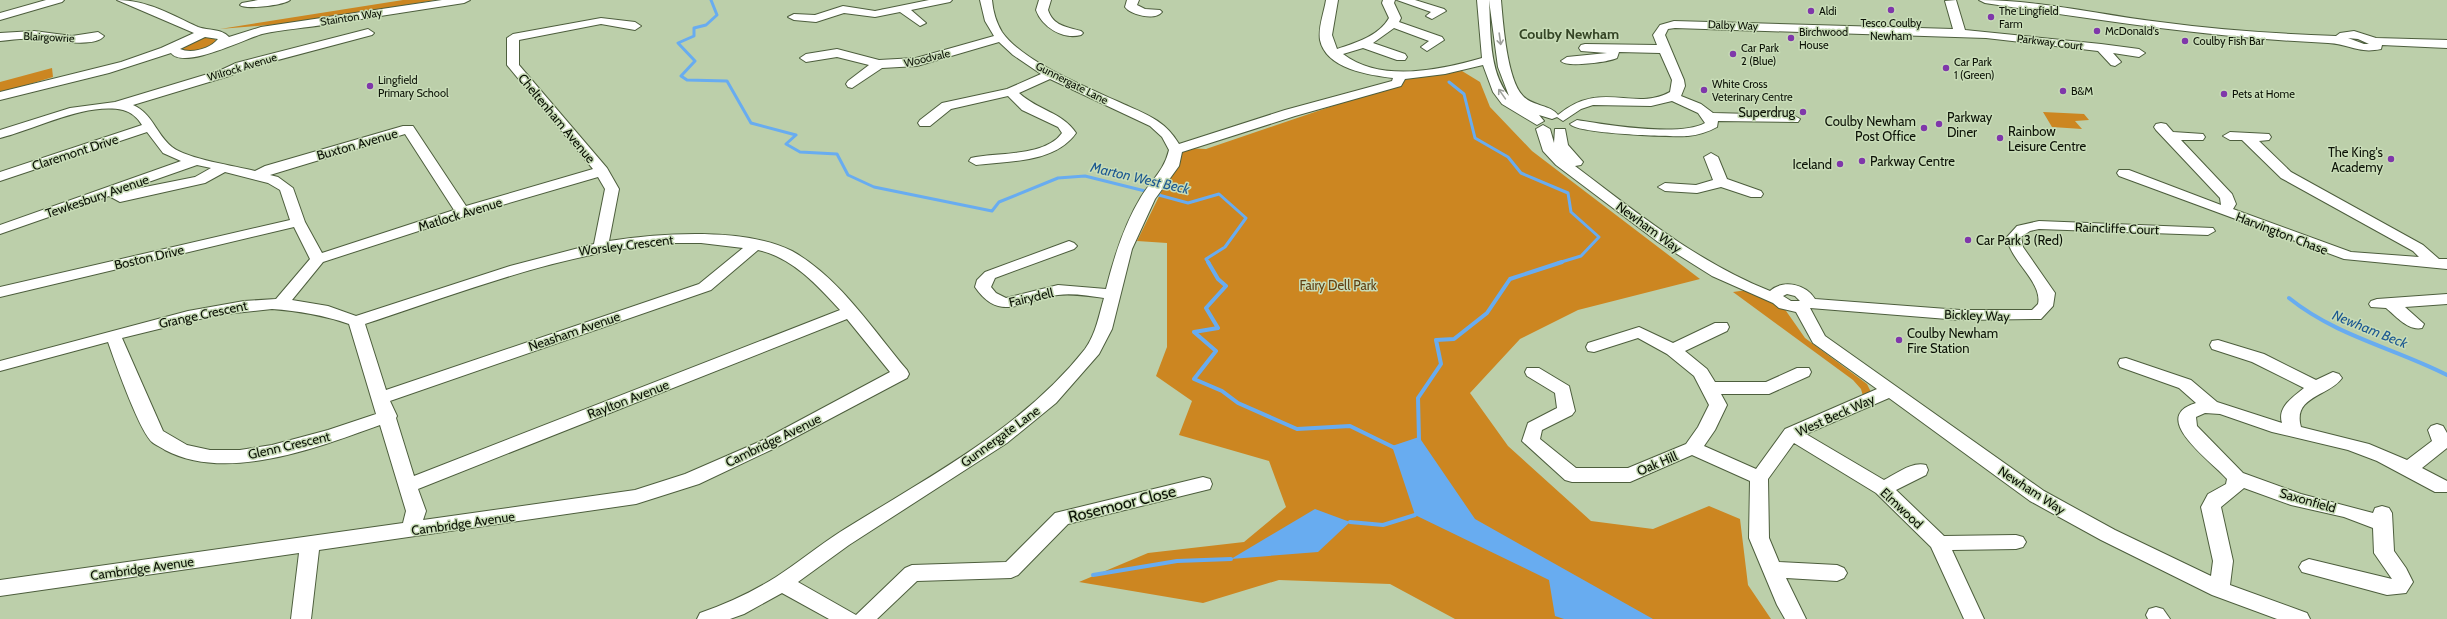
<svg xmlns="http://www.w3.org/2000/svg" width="2447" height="619" font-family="Cabin,sans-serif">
<rect width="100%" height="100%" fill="#bccfaa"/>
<!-- green -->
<g fill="#cc8621">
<path d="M403,0H436L294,23L220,29Z"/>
<path d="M201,38H214L216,41C208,49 191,55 181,49Z"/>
<path d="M52,68L53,77L0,93V82Z"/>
<path d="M1462,71L1480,82L1490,107L1532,151L1700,279L1578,310L1520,339L1470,393L1508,446L1591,521L1653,529L1709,506L1740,519L1748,585L1771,619H1455L1390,584L1279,580L1203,603L1079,582L1148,553L1244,542L1286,507L1269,461L1179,435L1192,401L1156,376L1167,347V243L1137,241L1183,148L1206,149L1400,83L1401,77Z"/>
<path d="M2043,112L2084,114L2089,120L2075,121L2082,129L2052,127Z"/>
<path d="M1747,290L1784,308L1805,338L1867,384L1872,394L1863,396L1861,389L1853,380L1733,292Z"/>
</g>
<!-- water -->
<g fill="#68acf0">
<path d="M1419,437L1475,519L1653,619H1564L1555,616L1549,580L1415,515L1392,446Z"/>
<path d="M1315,509L1350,522L1318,552L1231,559Z"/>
</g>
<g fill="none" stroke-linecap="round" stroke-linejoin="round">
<!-- stream-far1 -->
<g stroke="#68acf0" stroke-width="3">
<path d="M711,0L717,15L706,25L694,28V36L678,43L695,61L681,76L687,80L727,81L751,123L796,135L786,144L800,152L837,154L848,175L874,187L992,211L999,202L1058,178L1085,176L1149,192"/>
<path d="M1449,82L1464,94L1475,138L1508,157L1521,173L1568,193L1571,212L1599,237L1581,256L1558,263"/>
<path d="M1155,194L1188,203L1219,194L1246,218L1225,247L1206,259L1209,263"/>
</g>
<!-- stream -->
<g stroke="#68acf0" stroke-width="4">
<path d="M1208,262L1218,279L1226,286L1206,308L1218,328L1194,332L1216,351L1194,379L1222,391L1238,403L1297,429L1350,426L1395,448"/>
<path d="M2289,298C2336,336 2394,348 2447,375"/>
<path d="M1419,440L1418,398L1441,364L1436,340L1454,339L1487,313L1510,279L1562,262"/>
<path d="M1350,522L1383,525L1415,515"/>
<path d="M1093,575L1177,561L1231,559"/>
</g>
<defs>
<g id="minor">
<path d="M46,0H64L62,2L0,20V13Z"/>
<path d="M117,0C147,0 172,15 198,27C209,31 221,28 229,37L261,27L442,0H470L464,3C419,10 374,17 329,24C307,28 284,29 262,34C245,39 184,70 171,53L109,73L0,100V92L121,62L161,48L194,33ZM205,37L218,39C210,49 191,54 180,49Z"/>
<path d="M258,0H290C285,5 245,10 240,5L242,3Z"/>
<path d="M929,0H952L950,2L911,10L926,23L920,26L900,12L875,17L844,13L816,22L794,20L788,17L794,14L815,15L843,6L875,11Z"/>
<path d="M980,0H992C993,11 996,22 1002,32C1023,62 1086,87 1119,102C1145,114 1164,119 1179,144L1285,110L1392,81L1393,78C1369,75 1326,69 1320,40C1318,27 1324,13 1326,0H1338L1332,35L1337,49C1355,43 1379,36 1389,18L1382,3L1383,0H1395L1394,3L1401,18L1399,22L1442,37L1444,40L1427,51L1421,47L1429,41L1394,28L1373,43L1405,54L1407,57L1405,60H1397L1363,48L1343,54C1381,83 1440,70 1482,58L1477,0H1489C1491,30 1488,71 1509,96L1498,67L1489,0H1501C1503,23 1507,80 1523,96C1532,106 1551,105 1558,115C1601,79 1633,112 1670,92L1672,80L1660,53L1619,52L1617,58C1609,62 1566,68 1561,61L1567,57L1607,53L1581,51L1579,48L1581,45L1585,44L1657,45L1653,35L1660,25L1674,21L1953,29L1945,1L1956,0L1965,30L2101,44L2139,49L2145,53L2139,57L2113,53L2121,62L2115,66L2111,65L2098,51L1986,38L1675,28L1668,29L1665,35L1684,80L1685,86L1681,96L1701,104L1713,113L1793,115L1800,119L1798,122L1718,121L1717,127C1708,132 1698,135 1688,136C1672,137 1577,134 1570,124L1577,120C1607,125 1680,137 1705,123L1698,113L1672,101L1651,106L1593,105L1581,109L1563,121L1557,117L1552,119L1539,115L1544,121L1537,125L1502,104L1493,92L1483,65L1445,74L1405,79L1401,86L1295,116L1182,152L1179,166L1155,199L1132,249L1112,329L1099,354L1056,403L1007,443L849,545L798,582L856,615L905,568L912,565L1006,562L1055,513L1203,477L1210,479L1212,484L1210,489L1068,524L1018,575L1011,578L917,581L877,619H829L782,593L744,614L730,619H697L700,613C726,604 752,592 776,577C798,563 818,546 840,532C926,478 1021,430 1085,349C1096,334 1099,315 1104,298C1089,296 1073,293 1058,295C1024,298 1001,325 975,287L977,280L985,272L1069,241L1074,243L1077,246L1074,249L995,278L991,287L996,293L1006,298L1058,285L1106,289C1114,257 1124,225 1141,197C1152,179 1164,171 1169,150L1162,137L1150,126L1050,79L1019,93C1039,111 1062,112 1076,133C1055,163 1009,161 976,165L969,161L971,158C997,152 1045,157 1062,133L1058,127L1022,110L1008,96L951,109L930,126H920L918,123L920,120L942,103L1007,89L1041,74L1013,55L999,42L917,66L882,68L852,88L848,87L846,84L848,81L869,65L837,57L806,62L800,58L806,54L837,49L879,60L916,58L994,36L985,21Z"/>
<path d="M1039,0H1051L1048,10C1053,26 1067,27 1081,31L1083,33L1081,35C1063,40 1042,27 1036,10Z"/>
<path d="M1127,0H1139L1137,5L1145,9L1160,10L1162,12C1155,21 1131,15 1125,7Z"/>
<path d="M1397,0H1415L1444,9L1446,11L1432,19L1426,16L1431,12Z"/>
<path d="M1979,0C2040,0 2100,15 2160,22C2219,30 2278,34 2336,36L2340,33L2354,31L2376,38L2447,40V48L2382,45L2381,49C2358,54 2350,44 2328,43C2213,38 2099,20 1985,3ZM2348,38L2358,39L2369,44H2364Z"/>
<path d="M601,18L635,22L641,26L635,30L601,24L519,40V65L607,168L619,189L609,241C660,233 745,227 792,251C839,277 873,330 907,370L909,374L907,378L773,449L699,484L636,504L319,550L311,619H291L299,553L0,596V580L403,523L406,511L380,425C319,447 227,483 165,450C161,447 155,445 152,442C139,430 115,362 108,342L0,371V361L188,311L244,301L276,299L310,259L294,227L0,297V287L290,220L280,190L268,183L225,172L205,183L120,202L109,196L0,234V225L181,161L163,153L147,132L0,181V172L142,125C138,118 131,112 123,110C86,102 36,129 0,138V130L70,108L115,102L221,70L236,63L368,29L374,33L372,35L244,69L229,76L133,105C153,114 156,134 172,147C187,159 236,166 255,171L265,166L403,126H413L466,206L593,169L507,65V38L513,34ZM405,134L454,210L322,253L305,222L293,188L278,177L270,175ZM197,165L211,168L195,177L120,192ZM598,177L605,189L594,244L510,266L356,316L328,306L292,300L323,262L468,215ZM670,243H701L743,248L699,284L386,390L365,324C465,291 564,252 670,243ZM758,250C792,257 818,286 840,310L414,476L396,418L397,416L390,401L711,290ZM272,309C299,311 323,315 349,324L376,414L328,430L272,445L240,450H210L187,445L163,431L122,338L216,315ZM847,319L890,372L761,441L685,474L635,490L423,520L426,511L418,489Z"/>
<path d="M34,31L72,36L98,32L104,36C95,49 48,39 34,39C23,38 11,40 0,41V33Z"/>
<path d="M2161,123L2166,124L2173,132L2203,134L2205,137L2203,140H2181L2232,194L2236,204L2233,209L2351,252L2419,257L2413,251L2281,178L2242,140H2230L2223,136L2230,132L2269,134L2271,137L2269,140L2259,141L2291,172L2423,245L2439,259H2447V269L2344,259L2119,176L2117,173L2119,170H2129L2221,205L2220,198L2156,130L2154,127L2156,124Z"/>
<path d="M1543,125L1550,129L1554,143L1555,129H1565L1568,145L1583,162L1581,165L1575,166C1636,212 1697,262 1770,291C1783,279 1806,284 1815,299L1960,310H2032L2038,304C2043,282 2009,260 2007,237L2017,226L2039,221L2213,228L2215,231L2208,235L2039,229L2030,231L2021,237L2023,247L2055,293L2053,306L2041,319L1960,320L1810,308L1825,336L2044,491L2115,530L2211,576L2213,561L2201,507L2208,494L2226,484L2227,479C2214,463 2147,417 2196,403L2179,388L2120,367L2118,363L2120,359L2126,358L2191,380L2217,402L2282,423C2277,407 2293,397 2304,388L2252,362L2212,349L2210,345L2212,341L2218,340L2264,354L2316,380L2333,372L2339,374L2342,378C2330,396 2292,396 2301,427L2369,444L2407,460L2432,441L2428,430L2431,426L2437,424L2443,426L2447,433V448L2422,468L2447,481V492H2435L2377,461L2348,450L2272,432L2220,414L2205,413L2196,417L2197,426L2243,473L2301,494L2373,513L2375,508L2382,506L2389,508L2392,513L2394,551L2406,568L2413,582L2406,593L2387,595L2302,572L2299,567L2302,562L2309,559L2392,579L2374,553L2373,528L2344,517L2291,505L2244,488L2221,507L2233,561L2230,585L2307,613L2310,619H2277L2212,595L2101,540L2030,501L1889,398L1806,434L1884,480C1896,474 1912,461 1926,465L1928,470L1926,475L1896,490L1944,536L2016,535L2023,537L2026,542L2023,547L2016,549L1952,550L1984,619H1964L1931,547L1876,493L1794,443L1768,479L1769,538L1779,562L1837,565L1844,568L1847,573L1844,578L1837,581L1786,578L1806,619H1785L1777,605L1749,538L1750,481L1692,455L1630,482H1572L1565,480L1522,441L1528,423L1557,408L1555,393L1527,376L1525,372L1527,368H1539L1569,386L1575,411L1572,415L1542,430L1540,439L1576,468H1628L1686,444L1698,427L1709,405L1694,376L1667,354L1638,338L1594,352L1588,351L1586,347L1588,343L1639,327L1673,343L1715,323H1727L1729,327L1727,331L1685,351L1707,369L1715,382H1766L1797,368H1809L1811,372L1809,376L1769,394H1721L1727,405L1715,430L1704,446L1756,469L1785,429L1877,389L1813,343L1796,312L1779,308L1773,303L1712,276L1658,242L1556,165L1543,151L1536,129ZM1787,294L1795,296L1800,301H1791L1783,296Z"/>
<path d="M1711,153L1718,157L1727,179L1761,191L1763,194L1761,197H1751L1721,187L1697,193L1665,191L1658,187L1665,183L1696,185L1713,180L1704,157Z"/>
<path d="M2447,294V304L2405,307L2424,324L2422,328C2408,331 2396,316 2386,308L2371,307L2369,304L2371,301L2377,299Z"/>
<path d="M2156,607L2163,609L2170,619H2148L2146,615L2149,609Z"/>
</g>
</defs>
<!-- minor casing -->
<use href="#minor" stroke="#4d5e3d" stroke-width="2"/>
<!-- minor -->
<use href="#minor" fill="#fff" fill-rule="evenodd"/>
</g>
<!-- one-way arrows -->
<defs><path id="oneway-shaft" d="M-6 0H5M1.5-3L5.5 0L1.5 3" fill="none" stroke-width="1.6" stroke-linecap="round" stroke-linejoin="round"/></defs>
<g stroke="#9ea09b">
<use href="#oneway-shaft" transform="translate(1500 39) rotate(82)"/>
<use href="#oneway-shaft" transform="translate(1502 94) rotate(-125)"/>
</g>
<!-- markers -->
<g fill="#7f37aa" stroke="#c8dcb7" stroke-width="1.5">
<circle cx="1891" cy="10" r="4"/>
<circle cx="1811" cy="11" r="4"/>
<circle cx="1991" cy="17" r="4"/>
<circle cx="2097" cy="31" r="4"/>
<circle cx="1791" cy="38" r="4"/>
<circle cx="2185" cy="41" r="4"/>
<circle cx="1733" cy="54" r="4"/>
<circle cx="1946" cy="68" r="4"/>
<circle cx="370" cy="86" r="4"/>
<circle cx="1704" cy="90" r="4"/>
<circle cx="2063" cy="91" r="4"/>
<circle cx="2224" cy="94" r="4"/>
<circle cx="1803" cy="112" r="4"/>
<circle cx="1939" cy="124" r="4"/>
<circle cx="1924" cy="128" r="4"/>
<circle cx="2000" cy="138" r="4"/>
<circle cx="2391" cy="159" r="4"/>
<circle cx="1862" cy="161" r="4"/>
<circle cx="1840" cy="164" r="4"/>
<circle cx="1968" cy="240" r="4"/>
<circle cx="1899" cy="340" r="4"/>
</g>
<g text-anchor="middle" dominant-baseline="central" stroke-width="3" stroke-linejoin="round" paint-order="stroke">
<!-- far-poi labels -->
<g font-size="11" fill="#0c1206" stroke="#c8dcb7" text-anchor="start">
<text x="1819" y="11">Aldi</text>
<text x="1999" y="11">The Lingfield<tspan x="1999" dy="13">Farm</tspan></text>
<text x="1891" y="23" text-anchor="middle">Tesco Coulby<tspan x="1891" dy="13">Newham</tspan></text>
<text x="2105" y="31">McDonald's</text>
<text x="1799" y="32">Birchwood<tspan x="1799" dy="13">House</tspan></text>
<text x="2193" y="41">Coulby Fish Bar</text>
<text x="1741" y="48">Car Park<tspan x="1741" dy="13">2 (Blue)</tspan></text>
<text x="1954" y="62">Car Park<tspan x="1954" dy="13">1 (Green)</tspan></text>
<text x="378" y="80">Lingfield<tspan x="378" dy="13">Primary School</tspan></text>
<text x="1712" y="84">White Cross<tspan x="1712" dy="13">Veterinary Centre</tspan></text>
<text x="2071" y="91">B&amp;M</text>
<text x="2232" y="94">Pets at Home</text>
</g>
<!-- far-street labels -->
<g font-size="11" fill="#0c1206" stroke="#c8dcb7">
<text transform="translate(351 17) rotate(-9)">Stainton Way</text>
<text transform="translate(1733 25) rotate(2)">Dalby Way</text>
<text transform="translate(49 37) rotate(3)">Blairgowrie</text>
<text transform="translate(2050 42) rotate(7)">Parkway Court</text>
<text transform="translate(927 58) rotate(-13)">Woodvale</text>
<text transform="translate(242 67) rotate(-17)">Wilrock Avenue</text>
<text transform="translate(1072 83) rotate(27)">Gunnergate Lane</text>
</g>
<!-- poi labels -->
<g font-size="13" fill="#0c1206" stroke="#c8dcb7" text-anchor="start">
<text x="1795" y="112" text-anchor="end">Superdrug</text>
<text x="1947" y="117">Parkway<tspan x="1947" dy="15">Diner</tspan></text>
<text x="1916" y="121" text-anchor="end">Coulby Newham<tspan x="1916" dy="15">Post Office</tspan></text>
<text x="2008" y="131">Rainbow<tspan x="2008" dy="15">Leisure Centre</tspan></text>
<text x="2383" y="152" text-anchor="end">The King's<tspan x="2383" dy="15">Academy</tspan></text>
<text x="1870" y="161">Parkway Centre</text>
<text x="1832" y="164" text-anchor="end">Iceland</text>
<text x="1976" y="240">Car Park 3 (Red)</text>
<text x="1907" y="333">Coulby Newham<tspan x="1907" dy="15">Fire Station</tspan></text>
</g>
<!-- street labels -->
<g font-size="13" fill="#0c1206" stroke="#c8dcb7">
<text transform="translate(557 118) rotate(50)">Cheltenham Avenue</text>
<text transform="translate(357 144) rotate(-16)">Buxton Avenue</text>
<text transform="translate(75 152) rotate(-18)">Claremont Drive</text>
<text transform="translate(97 196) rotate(-19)">Tewkesbury Avenue</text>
<text transform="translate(460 214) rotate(-17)">Matlock Avenue</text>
<text transform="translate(1649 227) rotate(36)">Newham Way</text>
<text transform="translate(2117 228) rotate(2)">Raincliffe Court</text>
<text transform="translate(2282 233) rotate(21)">Harvington Chase</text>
<text transform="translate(626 245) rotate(-7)">Worsley Crescent</text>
<text transform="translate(149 257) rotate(-13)">Boston Drive</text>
<text transform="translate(1031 297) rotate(-13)">Fairydell</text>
<text transform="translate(203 314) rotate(-12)">Grange Crescent</text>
<text transform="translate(1977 315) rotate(2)">Bickley Way</text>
<text transform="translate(574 331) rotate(-19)">Neasham Avenue</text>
<text transform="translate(628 399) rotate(-21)">Raylton Avenue</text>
<text transform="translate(1835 415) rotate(-24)">West Beck Way</text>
<text transform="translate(1000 436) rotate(-36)">Gunnergate Lane</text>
<text transform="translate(773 440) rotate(-26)">Cambridge Avenue</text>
<text transform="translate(289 445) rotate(-13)">Glenn Crescent</text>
<text transform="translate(1657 463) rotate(-23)">Oak Hill</text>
<text transform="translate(2032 490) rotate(33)">Newham Way</text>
<text transform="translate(2308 500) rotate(16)">Saxonfield</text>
<text transform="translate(1902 508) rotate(43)">Elmwood</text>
<text transform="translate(463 523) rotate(-8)">Cambridge Avenue</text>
<text transform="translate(142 568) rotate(-8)">Cambridge Avenue</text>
</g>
<!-- park labels -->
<g font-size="13" fill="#604014" stroke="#c8dcb7">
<text x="1338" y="285">Fairy Dell Park</text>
</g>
<!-- far-district labels -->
<g font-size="14" font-weight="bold" fill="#364626" stroke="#c8dcb7">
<text x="1569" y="34">Coulby Newham</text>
</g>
<!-- water labels -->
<g font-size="14" font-style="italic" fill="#1d5991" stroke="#c8dcb7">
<text transform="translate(1140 178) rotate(13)">Marton West Beck</text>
<text transform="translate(2370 329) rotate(22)">Newham Beck</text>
</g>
<!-- near-street labels -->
<g font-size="16" fill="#0c1206" stroke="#c8dcb7">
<text transform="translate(1122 504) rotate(-14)">Rosemoor Close</text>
</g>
</g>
</svg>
